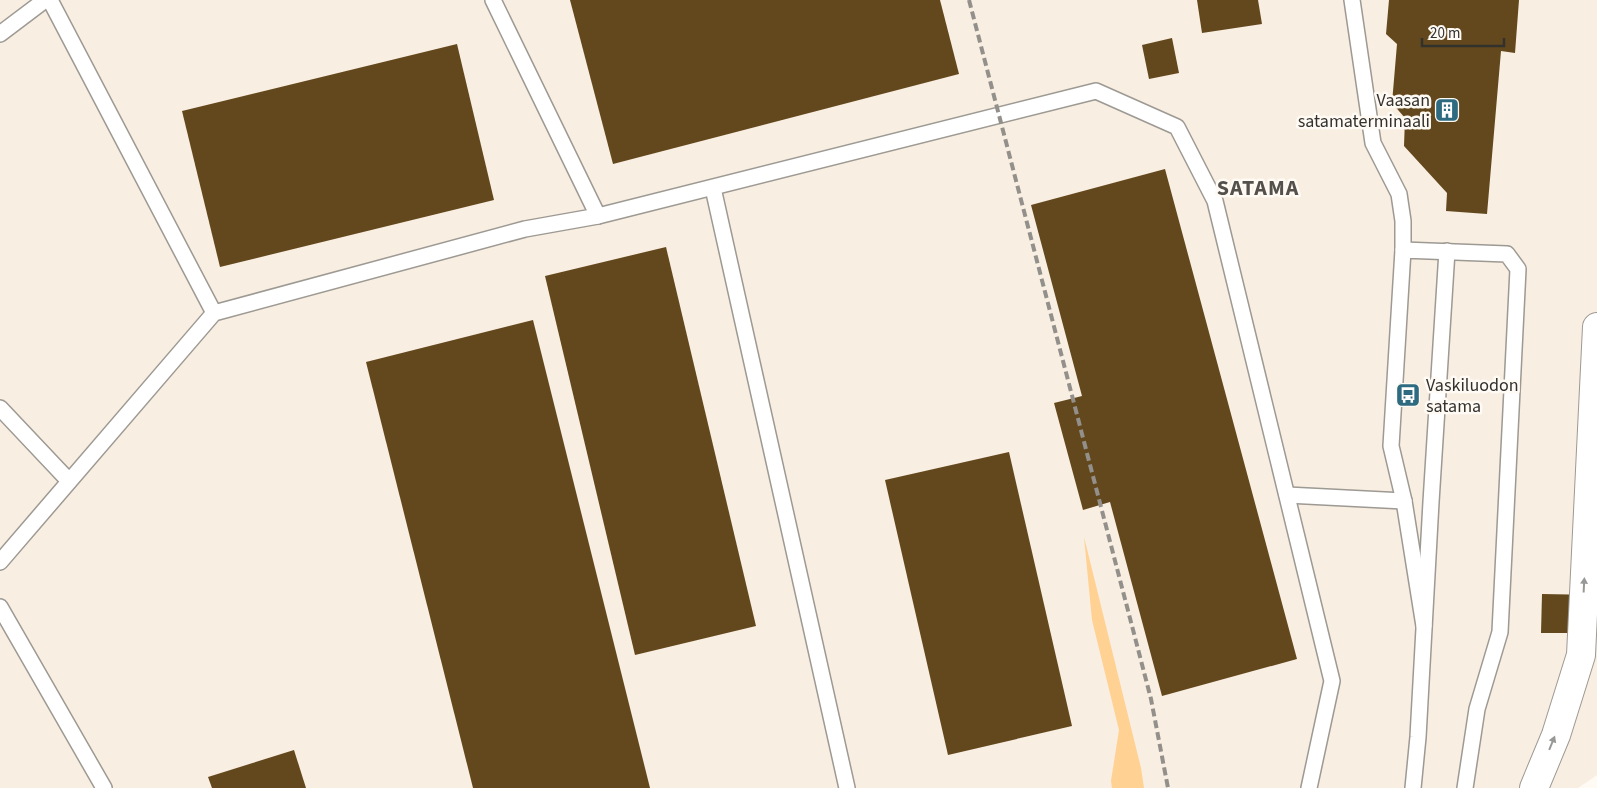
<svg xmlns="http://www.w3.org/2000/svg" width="1597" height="788" font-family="'Source Sans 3',sans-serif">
<rect width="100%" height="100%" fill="#fffaf3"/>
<!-- built -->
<path fill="#f8eee1" d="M0,0H1597V775L1578,788H0Z"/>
<!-- green -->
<path fill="#ffd192" d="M1084,537L1141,768L1144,788H1112L1111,781L1119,730L1092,620Z"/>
<!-- building -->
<g fill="#64481d">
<path d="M570,0H940L959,74L613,164Z"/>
<path d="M1197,0H1258L1262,24L1202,33Z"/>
<path d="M1389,0H1519L1515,53L1501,51L1487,214L1446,211L1447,193L1404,146L1405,118L1392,103L1397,44L1386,34Z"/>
<path d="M1172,38L1179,73L1149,79L1142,45Z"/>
<path d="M457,44L494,200L220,267L182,111Z"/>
<path d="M1165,169L1297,659L1162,696L1110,502L1083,510L1054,403L1082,396L1031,205Z"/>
<path d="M666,247L756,626L635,655L545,276Z"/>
<path d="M533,320L650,788H473L366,362Z"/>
<path d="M1009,452L1072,726L948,755L885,480Z"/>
<path d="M1542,594L1597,595V633H1541Z"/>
<path d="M294,750L306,788H212L208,777Z"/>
</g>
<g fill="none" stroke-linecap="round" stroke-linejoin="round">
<defs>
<g id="service">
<path d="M50,0L214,313"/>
<path d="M493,0L598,216"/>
<path d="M1352,0L1373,143L1399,194L1403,221V250"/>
<path d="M0,34L45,0"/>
<path d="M713,188L847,788"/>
<path d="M0,408L69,481"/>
<path d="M1287,495L1404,501"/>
<path d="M0,562L214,313L525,229L598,216L1096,91L1177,127L1215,201L1332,681L1309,788"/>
<path d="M0,607L104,788"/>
<path d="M1424,626L1404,501L1391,446L1403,250L1507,254L1518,269L1500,632L1477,709L1465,788"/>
<path d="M1413,788L1418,737L1431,502L1447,251"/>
</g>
<path id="primary" d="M1534,788L1556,735L1581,655L1597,327"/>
</defs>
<!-- service casing -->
<use href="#service" stroke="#9d9993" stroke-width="18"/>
<!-- primary casing -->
<use href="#primary" stroke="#9d9993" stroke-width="30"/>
<!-- service -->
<use href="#service" stroke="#fff" stroke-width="15"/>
<!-- primary -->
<use href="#primary" stroke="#fff" stroke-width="28"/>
<!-- rail -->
<path stroke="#93908b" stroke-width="4" stroke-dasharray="8 4" stroke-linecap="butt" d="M969,0L1151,699L1168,788"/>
</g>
<!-- one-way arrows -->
<defs><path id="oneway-solid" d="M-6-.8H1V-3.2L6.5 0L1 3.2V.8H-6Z" transform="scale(1.25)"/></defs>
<g fill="#989896">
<use href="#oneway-solid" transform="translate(1584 585) rotate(-87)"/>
<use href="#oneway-solid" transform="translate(1552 743) rotate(-68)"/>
</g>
<!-- icons -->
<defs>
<symbol id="building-square" viewBox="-11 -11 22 22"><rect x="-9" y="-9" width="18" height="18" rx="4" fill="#2e6b81" stroke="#fffaf3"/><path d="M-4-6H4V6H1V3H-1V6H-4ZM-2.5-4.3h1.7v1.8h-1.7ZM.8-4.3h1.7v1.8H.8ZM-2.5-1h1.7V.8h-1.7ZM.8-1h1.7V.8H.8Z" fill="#fff"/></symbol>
<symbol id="bus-square" viewBox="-11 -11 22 22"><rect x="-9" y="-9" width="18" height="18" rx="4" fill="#2e6b81" stroke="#fffaf3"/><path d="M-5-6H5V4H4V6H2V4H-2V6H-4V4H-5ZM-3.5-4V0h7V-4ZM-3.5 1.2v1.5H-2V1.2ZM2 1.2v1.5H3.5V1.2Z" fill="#fff"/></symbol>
</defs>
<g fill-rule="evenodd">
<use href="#building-square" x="1433" y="96" width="28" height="28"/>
<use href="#bus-square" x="1394" y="381" width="28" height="28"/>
</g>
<g text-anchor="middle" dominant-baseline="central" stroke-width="5" stroke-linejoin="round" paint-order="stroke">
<!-- poi labels -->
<g font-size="18" fill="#32312e" stroke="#fffaf3" text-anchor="end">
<text x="1430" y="100">Vaasan<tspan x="1430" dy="21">satamaterminaali</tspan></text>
<text x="1426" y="385" text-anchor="start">Vaskiluodon<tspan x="1426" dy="21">satama</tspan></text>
</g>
<!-- district labels -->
<g font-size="22" font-weight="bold" letter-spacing="1" fill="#54504b" stroke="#fffaf3">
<text x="1258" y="188">SATAMA</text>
</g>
</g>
<!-- scale -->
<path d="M1422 38v8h82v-8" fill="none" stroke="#32312e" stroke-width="2.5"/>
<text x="1430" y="38" font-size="15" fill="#32312e" stroke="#fffaf3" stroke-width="4" paint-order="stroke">20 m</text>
</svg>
